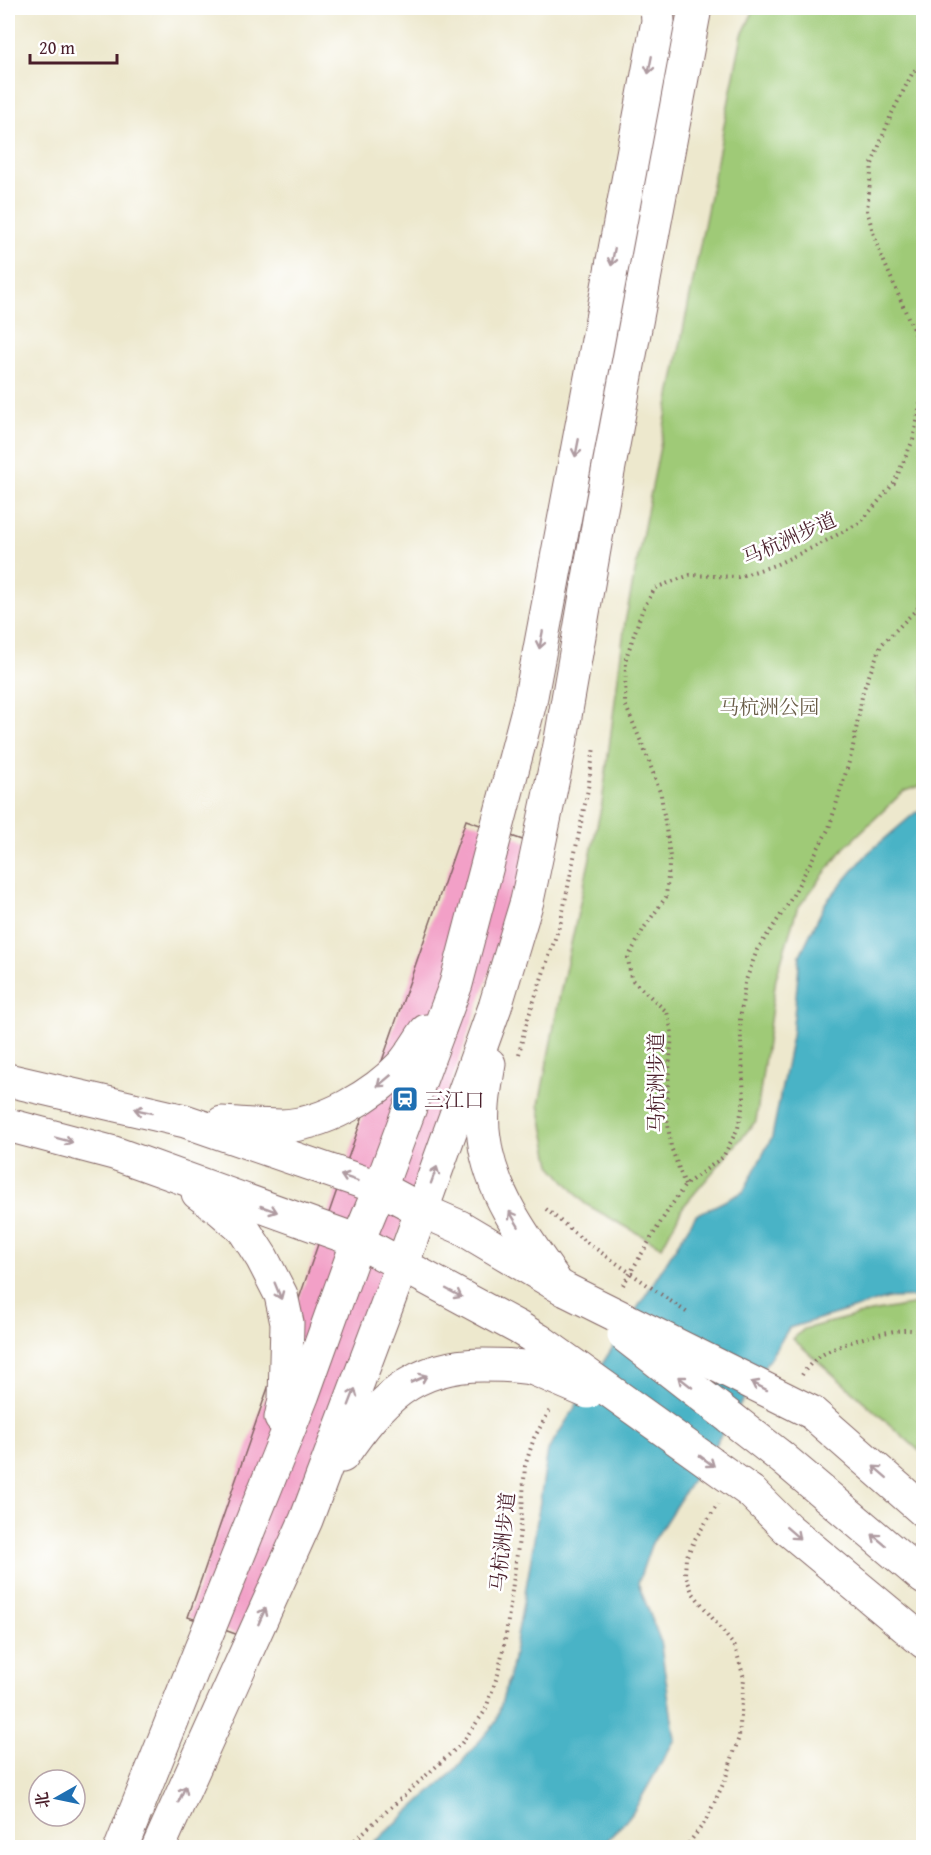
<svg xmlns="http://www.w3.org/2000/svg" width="931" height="1855" font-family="'Gentium Book Plus','Noto Serif SC',serif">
<rect width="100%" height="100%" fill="#fff"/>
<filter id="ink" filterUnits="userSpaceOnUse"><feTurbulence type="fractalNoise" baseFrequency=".0167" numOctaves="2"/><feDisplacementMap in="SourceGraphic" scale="12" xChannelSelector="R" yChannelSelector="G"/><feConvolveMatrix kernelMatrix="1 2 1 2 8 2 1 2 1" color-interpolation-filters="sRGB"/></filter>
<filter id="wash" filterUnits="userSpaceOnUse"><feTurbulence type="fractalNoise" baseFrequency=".008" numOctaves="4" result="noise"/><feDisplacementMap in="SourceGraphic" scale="24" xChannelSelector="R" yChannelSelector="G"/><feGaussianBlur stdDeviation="1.35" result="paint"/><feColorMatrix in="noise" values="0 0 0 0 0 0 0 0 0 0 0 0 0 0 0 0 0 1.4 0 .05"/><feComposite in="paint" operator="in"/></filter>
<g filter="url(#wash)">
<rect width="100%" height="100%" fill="#ede8cd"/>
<!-- green -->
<g fill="#9fca77" stroke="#747451" stroke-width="1.5">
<path d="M755,8H923V785L903,792L844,848L797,909L776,978L756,1121L683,1207L662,1247L585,1204L551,1165L539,1105L560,994L602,803L625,622L742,35Z"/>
<path d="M923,1303H924L923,1454L793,1339L804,1329L870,1312Z"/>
</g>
<!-- water -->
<path fill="#48b3c6" stroke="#496978" stroke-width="1.5" d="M923,811V1297L889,1298L789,1328L651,1545L638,1583L660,1640L675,1739L632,1814L601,1847L368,1848L453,1772L496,1722L511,1669L529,1571L548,1450L696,1215L743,1192L772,1137L792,1036L800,955L826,902L868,853L915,813Z"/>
<g id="blocks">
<!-- building -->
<path fill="#f2a0c7" d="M466,820L534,844L258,1642L188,1617Z"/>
</g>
</g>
<g filter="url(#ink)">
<use href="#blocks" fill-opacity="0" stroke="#836564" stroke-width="1.5"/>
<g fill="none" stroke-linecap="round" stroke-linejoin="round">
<defs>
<g id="secondary">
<path d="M489,1064C485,1088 480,1113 484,1138C490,1190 523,1236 553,1278"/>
<path d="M8,1080L185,1121L380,1188L421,1210L460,1227L566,1290"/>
<path d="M222,1123C241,1124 262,1126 281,1126C323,1125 374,1095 402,1065C411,1055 418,1042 426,1031"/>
<path d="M8,1125L114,1153L358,1241L519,1328L540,1341"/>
<path d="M198,1193L221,1210L244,1230L262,1258L281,1295L287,1323L285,1399L281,1418"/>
<path d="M811,1412L924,1511"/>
<path d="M342,1456C380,1401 412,1365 483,1365C501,1365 517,1365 534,1369"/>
<path d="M781,1457L924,1578"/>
<path d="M751,1492L788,1529L924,1642"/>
<path d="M121,1848L303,1394L358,1241L380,1188L456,984L530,702L658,21L657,8"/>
<path d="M158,1848L306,1520L402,1265L495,1007L527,901L560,745L601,509L695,8"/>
</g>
</defs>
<!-- secondary casing -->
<use href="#secondary" stroke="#836564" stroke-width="35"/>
<!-- path -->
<g stroke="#836564" stroke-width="4" stroke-dasharray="1.5 4.5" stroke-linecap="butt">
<path d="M519,1054L525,1027L561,921L588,789L594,747"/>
<path d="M685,1185L671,1147L666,1110L672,1033L667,1012L631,979L628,958L644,928L666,897L670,856L661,795L647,756L625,704L626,658L642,611L655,588L690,575L738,577L775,565L818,545L861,522L894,483L913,440L921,399L923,359L913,329L876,243L867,210L872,164L891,115L913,72L924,62"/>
<path d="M546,1209L582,1239"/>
<path d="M623,1285L665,1215L685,1185L723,1157L738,1128L744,1099L740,1020L745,983L757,950L787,906L829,828L852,752L863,691L881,645L924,602"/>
<path d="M802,1375C807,1367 814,1360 822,1355C841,1343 888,1329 910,1330C914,1330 919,1333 924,1334"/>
<path d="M346,1848L461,1744L485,1711L498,1674L506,1635L521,1524L525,1466L534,1438L551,1408"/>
<path d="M685,1848L705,1822L725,1780L739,1737L744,1678L735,1647L692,1592L685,1574L686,1558L695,1539L718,1504"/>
</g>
<!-- secondary -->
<use href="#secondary" stroke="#fff" stroke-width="33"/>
<defs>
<g id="secondary-bridge">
<path d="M566,1290L811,1412"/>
<path d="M624,1335L781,1457"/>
<path d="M540,1341L751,1492"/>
<path d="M534,1369L588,1392"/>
</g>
</defs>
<!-- secondary-bridge casing -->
<use href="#secondary-bridge" stroke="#836564" stroke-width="35" stroke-linecap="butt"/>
<!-- path-bridge -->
<path stroke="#836564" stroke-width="4" stroke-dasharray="1.5 4.5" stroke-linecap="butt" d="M582,1239L689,1314"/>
<!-- secondary-bridge -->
<use href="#secondary-bridge" stroke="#fff" stroke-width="33"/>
</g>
<!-- one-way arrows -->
<defs><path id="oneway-shaft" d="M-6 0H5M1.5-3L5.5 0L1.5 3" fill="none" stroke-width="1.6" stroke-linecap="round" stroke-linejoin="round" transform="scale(1.5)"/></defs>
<g stroke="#ae9aa0">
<use href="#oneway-shaft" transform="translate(650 65) rotate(101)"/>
<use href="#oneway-shaft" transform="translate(613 257) rotate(101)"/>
<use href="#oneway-shaft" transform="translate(577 448) rotate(101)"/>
<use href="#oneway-shaft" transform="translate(541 640) rotate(101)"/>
<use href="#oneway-shaft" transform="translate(384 1081) rotate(140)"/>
<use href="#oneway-shaft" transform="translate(143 1111) rotate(-167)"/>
<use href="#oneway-shaft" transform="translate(64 1140) rotate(15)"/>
<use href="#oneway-shaft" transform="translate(434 1175) rotate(-70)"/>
<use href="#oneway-shaft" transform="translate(349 1178) rotate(-161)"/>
<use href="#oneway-shaft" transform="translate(269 1209) rotate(20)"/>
<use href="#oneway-shaft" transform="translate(514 1219) rotate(-121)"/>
<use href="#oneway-shaft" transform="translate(278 1291) rotate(68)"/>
<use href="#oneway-shaft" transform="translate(454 1293) rotate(28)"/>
<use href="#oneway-shaft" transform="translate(419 1379) rotate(-24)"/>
<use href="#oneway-shaft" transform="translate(685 1382) rotate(-142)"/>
<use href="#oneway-shaft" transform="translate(759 1386) rotate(-153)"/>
<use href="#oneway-shaft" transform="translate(352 1397) rotate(-69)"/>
<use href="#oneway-shaft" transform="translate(707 1461) rotate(36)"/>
<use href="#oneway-shaft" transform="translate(880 1472) rotate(-139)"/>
<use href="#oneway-shaft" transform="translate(793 1533) rotate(41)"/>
<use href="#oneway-shaft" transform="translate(879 1540) rotate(-140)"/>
<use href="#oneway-shaft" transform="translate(262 1616) rotate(-66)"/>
<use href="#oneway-shaft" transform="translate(182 1794) rotate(-66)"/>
</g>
</g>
<!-- icons -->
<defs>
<symbol id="station-square" viewBox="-11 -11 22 22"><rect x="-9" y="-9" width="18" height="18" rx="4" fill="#1f6fb2" stroke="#fff"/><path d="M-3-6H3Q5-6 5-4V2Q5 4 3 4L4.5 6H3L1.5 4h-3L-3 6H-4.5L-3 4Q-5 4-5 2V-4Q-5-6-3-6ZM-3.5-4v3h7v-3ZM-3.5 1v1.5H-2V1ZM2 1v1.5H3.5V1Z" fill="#fff"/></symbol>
</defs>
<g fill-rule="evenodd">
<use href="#station-square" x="390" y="1084" width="30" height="30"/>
</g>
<g text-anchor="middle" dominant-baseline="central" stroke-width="5" stroke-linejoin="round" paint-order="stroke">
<!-- street labels -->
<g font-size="20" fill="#4a1f2b" stroke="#fff">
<text transform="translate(789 538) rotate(-24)">马杭洲步道</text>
<text transform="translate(655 1083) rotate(-90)">马杭洲步道</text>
<text transform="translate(502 1542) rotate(-84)">马杭洲步道</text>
</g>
<!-- park labels -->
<g font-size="20" fill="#685b46" stroke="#fff">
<text x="769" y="706">马杭洲公园</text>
</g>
<!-- poi labels -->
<g font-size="20" fill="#4a1f2b" stroke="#fff" text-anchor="start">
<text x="424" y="1099">三江口</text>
</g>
</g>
<!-- margin -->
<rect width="931" height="1855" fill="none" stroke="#fff" stroke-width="30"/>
<!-- north arrow -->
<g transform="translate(57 1798) rotate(261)"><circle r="28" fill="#ffffff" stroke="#b7a5aa" stroke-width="1.5"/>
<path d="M0-4.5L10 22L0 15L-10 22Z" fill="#1f6fb2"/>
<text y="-9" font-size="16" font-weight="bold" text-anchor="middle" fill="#4a1f2b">北</text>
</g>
<!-- scale -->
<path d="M30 54v9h87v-9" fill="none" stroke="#4a1f2b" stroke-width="3"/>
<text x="39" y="54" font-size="18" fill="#4a1f2b" stroke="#ffffff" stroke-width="4.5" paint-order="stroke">20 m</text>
</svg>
